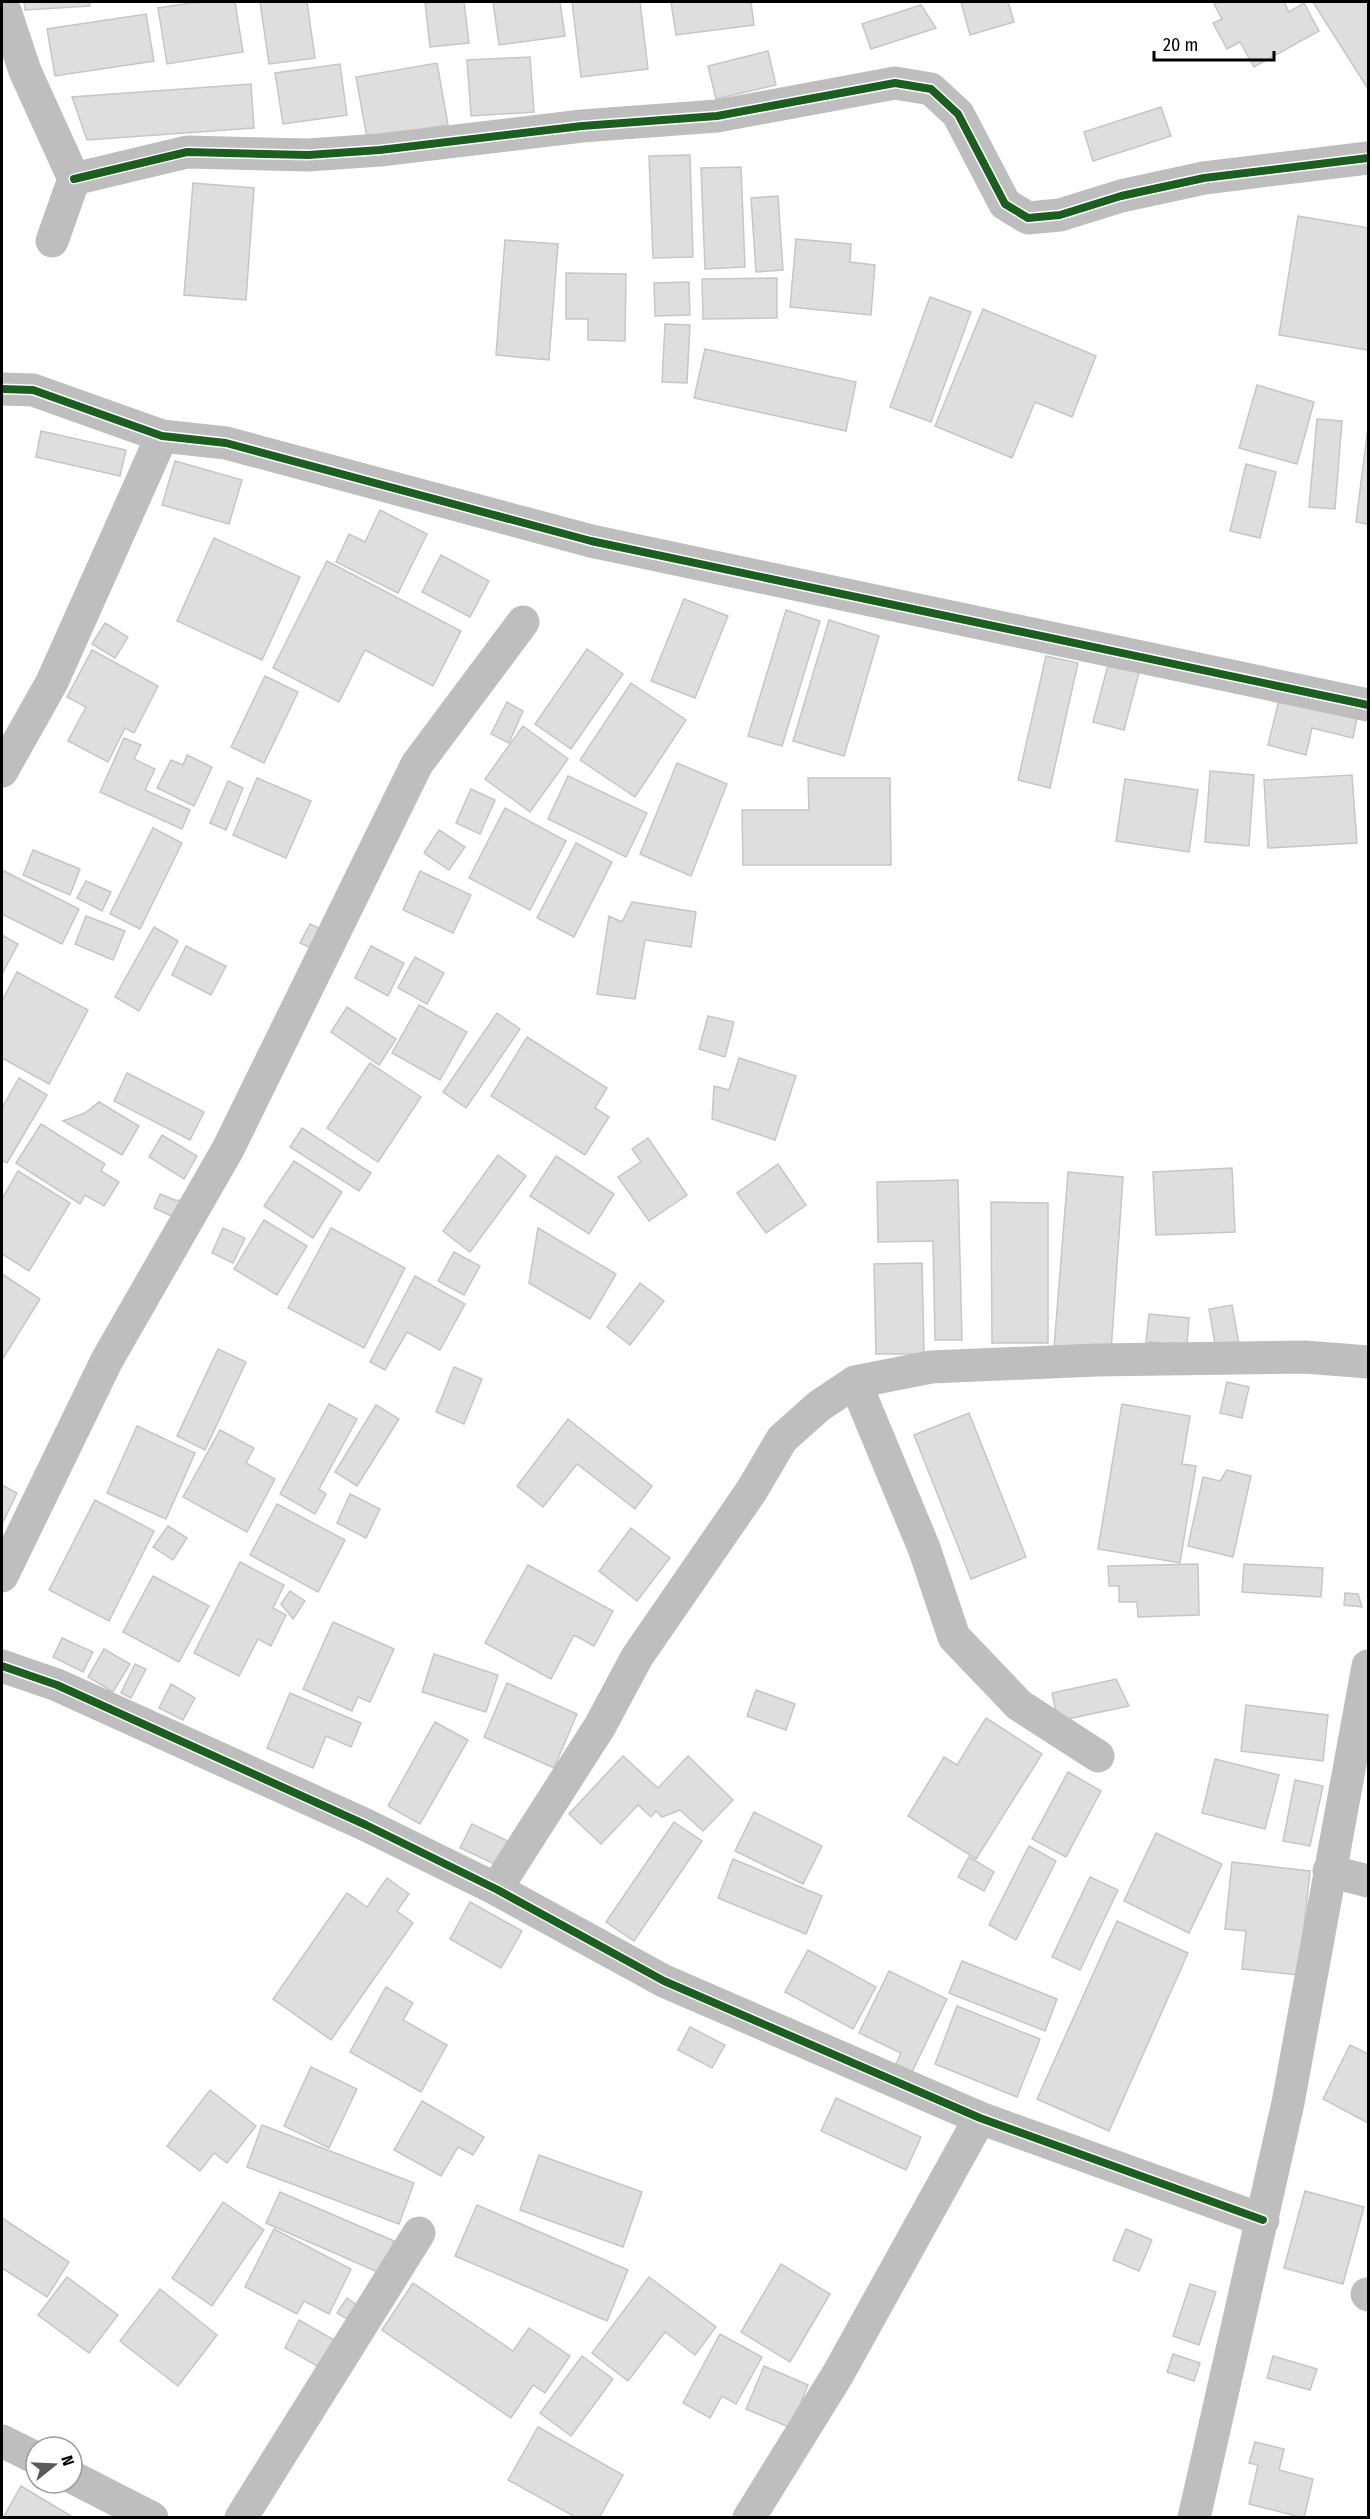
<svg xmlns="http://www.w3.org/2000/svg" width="1370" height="2519" font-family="'Fira Sans Condensed',sans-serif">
<rect width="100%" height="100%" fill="#fff"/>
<!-- building -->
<g fill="#dedede" stroke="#c6c6c6" stroke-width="1.5">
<path d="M24,2H89L90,6L25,10Z"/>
<path d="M198,2H235L243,52L167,64L158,8Z"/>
<path d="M260,2H307L315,58L269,64Z"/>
<path d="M425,2H464L469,43L430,47Z"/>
<path d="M493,2H560L565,36L499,45Z"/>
<path d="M572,2H640L648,69L581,77Z"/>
<path d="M671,2H751L754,25L676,35Z"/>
<path d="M961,2H1008L1014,22L970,35Z"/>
<path d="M1219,2H1284L1289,12L1304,3L1319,31L1254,67L1240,42L1227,49L1213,23L1222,19L1214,4Z"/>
<path d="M1313,2H1368V89Z"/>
<path d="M921,5L936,28L871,49L862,24Z"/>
<path d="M146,14L154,61L55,76L47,29Z"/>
<path d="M768,51L776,85L716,99L708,66Z"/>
<path d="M530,57L534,112L471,116L467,60Z"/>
<path d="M437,63L448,125L367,138L356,77Z"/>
<path d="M340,64L347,115L283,124L275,73Z"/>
<path d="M251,84L254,128L87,140L72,97Z"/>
<path d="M1161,107L1171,136L1093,161L1084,132Z"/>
<path d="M690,155L693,257L653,258L649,156Z"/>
<path d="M741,167L745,267L705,269L701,168Z"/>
<path d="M193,183L254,188L246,300L184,295Z"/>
<path d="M778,196L783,270L756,272L751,198Z"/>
<path d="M1298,216L1368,228V350L1279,335Z"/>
<path d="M796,239L851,244L850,262L875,265L871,315L790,307Z"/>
<path d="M505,240L558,244L549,360L496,355Z"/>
<path d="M566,273L626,274L625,341L588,340V319H566Z"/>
<path d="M777,278V318L703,319L702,279Z"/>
<path d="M689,282L690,315L655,316L654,283Z"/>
<path d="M930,297L971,312L931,422L890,407Z"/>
<path d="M983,309L1096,356L1072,417L1035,402L1012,458L935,426Z"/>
<path d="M665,324L690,325L687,383L662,382Z"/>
<path d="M705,349L856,382L846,431L694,398Z"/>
<path d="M1257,385L1314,402L1297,464L1239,448Z"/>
<path d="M1317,419L1342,421L1335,509L1309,507Z"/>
<path d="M1368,427V524L1356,522Z"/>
<path d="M41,431L126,450L120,476L36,457Z"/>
<path d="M175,461L242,480L229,524L162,505Z"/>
<path d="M1246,464L1276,472L1260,538L1230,531Z"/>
<path d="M380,510L427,534L398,593L336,562L349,534L365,542Z"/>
<path d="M214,538L300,577L262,660L177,621Z"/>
<path d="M441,555L489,581L470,617L422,592Z"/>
<path d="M327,561L461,631L433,686L365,650L339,702L273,668Z"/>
<path d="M684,599L728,616L695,698L651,681Z"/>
<path d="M786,610L820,621L782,746L748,736Z"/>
<path d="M829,620L879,636L844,756L793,741Z"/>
<path d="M105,623L128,637L115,658L92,644Z"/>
<path d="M587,649L623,674L571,749L535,724Z"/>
<path d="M92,650L158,686L134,733L125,728L108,762L68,741L86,707L67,697Z"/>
<path d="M1046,656L1078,663L1050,788L1018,780Z"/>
<path d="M1109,661L1140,669L1124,730L1093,722Z"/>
<path d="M265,676L298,692L264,763L231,747Z"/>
<path d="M631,683L686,720L635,797L580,760Z"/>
<path d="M1279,700L1357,718L1353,738L1312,728L1306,755L1268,745Z"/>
<path d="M507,702L523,711L509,743L491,734Z"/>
<path d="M523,726L568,759L530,812L485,779Z"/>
<path d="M124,738L141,745L134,759L155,769L145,790L190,810L182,829L100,792Z"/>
<path d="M187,755L212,767L194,806L157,788L171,760L183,765Z"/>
<path d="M677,763L727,784L691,876L640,854Z"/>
<path d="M1210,771L1254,775L1249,846L1205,842Z"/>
<path d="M1352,775L1357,843L1268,848L1264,780Z"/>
<path d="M568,776L647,813L626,857L548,819Z"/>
<path d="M257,778L311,801L286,858L233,835Z"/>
<path d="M808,778H890L891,865H743L742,810H809Z"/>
<path d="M1125,779L1198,790L1189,852L1116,841Z"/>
<path d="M228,781L243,788L226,830L210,823Z"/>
<path d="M471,789L495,800L480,834L456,823Z"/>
<path d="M505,808L566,841L530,910L469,878Z"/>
<path d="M153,828L182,843L140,929L110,914Z"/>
<path d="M439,830L465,847L449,870L424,853Z"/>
<path d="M576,843L612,862L574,937L537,918Z"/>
<path d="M33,850L80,869L70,895L23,875Z"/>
<path d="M2,870L79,909L62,944L2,914Z"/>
<path d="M420,871L471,895L453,933L403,910Z"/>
<path d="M86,881L111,892L102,911L77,898Z"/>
<path d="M632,902L696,912L691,947L645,940L635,999L597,994L609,916L622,922Z"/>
<path d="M86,916L125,931L113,960L75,944Z"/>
<path d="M310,924L325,931L315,950L300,943Z"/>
<path d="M154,927L178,941L139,1011L115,997Z"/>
<path d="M2,935L18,944L2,974Z"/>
<path d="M186,946L226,966L211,995L172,975Z"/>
<path d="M371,946L404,963L388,996L355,978Z"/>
<path d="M415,957L444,973L427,1004L398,988Z"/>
<path d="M17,972L88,1010L49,1084L2,1058V1001Z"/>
<path d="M419,1005L467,1032L440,1080L392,1053Z"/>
<path d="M347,1007L396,1039L379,1065L331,1032Z"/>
<path d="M497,1013L520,1029L466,1108L443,1092Z"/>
<path d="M708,1016L734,1022L725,1057L699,1049Z"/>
<path d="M527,1037L607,1088L595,1108L609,1117L585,1155L491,1096Z"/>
<path d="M739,1058L796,1076L775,1140L712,1119L714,1086L729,1090Z"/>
<path d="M370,1063L421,1097L378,1162L327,1128Z"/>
<path d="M127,1073L204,1112L190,1140L114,1101Z"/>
<path d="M19,1078L47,1095L7,1163L2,1160V1108Z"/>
<path d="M99,1102L139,1126L122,1155L63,1121L85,1113Z"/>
<path d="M41,1124L105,1164L101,1171L119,1182L104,1206L85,1195L80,1204L16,1163Z"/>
<path d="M302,1128L371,1173L359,1191L290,1147Z"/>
<path d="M162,1135L197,1156L184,1179L149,1157Z"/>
<path d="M648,1138L687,1195L649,1221L618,1177L641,1162L632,1149Z"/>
<path d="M498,1155L526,1176L470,1252L443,1231Z"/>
<path d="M556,1156L614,1194L589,1234L530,1196Z"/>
<path d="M294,1161L342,1192L313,1238L264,1206Z"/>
<path d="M778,1164L806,1205L766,1233L737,1193Z"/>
<path d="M1232,1168L1235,1232L1156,1235L1153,1172Z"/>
<path d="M18,1171L70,1203L29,1271L2,1254V1199Z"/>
<path d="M1068,1172L1123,1177L1111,1352L1054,1348Z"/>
<path d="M958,1180L962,1340H935L933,1241L878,1242L877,1182Z"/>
<path d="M160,1194L175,1200L186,1201L178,1219L154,1208Z"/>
<path d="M991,1202L1048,1203V1343H992Z"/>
<path d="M264,1220L307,1246L277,1295L234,1269Z"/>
<path d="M223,1228L245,1238L233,1263L212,1253Z"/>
<path d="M331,1228L405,1268L364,1348L288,1308Z"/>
<path d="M538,1228L616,1274L590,1319L529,1283Z"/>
<path d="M454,1252L480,1266L464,1295L438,1281Z"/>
<path d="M922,1263L924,1354H876L874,1264Z"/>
<path d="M2,1274L40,1299L2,1360Z"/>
<path d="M415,1276L465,1304L440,1350L407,1332L385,1370L370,1362Z"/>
<path d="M640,1283L664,1301L630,1345L607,1327Z"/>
<path d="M1232,1305L1239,1344L1216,1349L1209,1309Z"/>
<path d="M1149,1314L1189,1318L1187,1344L1146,1342Z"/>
<path d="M218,1349L246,1362L205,1450L177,1436Z"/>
<path d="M454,1367L482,1379L464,1424L436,1412Z"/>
<path d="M1227,1382L1249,1387L1242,1418L1220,1413Z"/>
<path d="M329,1404L357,1419L319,1489L326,1494L315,1514L280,1494Z"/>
<path d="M1122,1404L1190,1416L1182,1464L1196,1466L1180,1563L1098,1549Z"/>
<path d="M376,1405L399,1419L357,1486L335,1472Z"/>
<path d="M969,1413L1026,1557L971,1579L914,1435Z"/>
<path d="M568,1419L652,1486L635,1509L577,1464L543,1507L517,1486Z"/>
<path d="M137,1426L195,1453L166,1519L107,1493Z"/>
<path d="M220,1430L254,1448L246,1463L275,1479L247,1532L183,1497Z"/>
<path d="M1227,1470L1251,1476L1233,1557L1188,1546L1203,1477L1220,1481Z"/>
<path d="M2,1485L17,1493L2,1524Z"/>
<path d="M350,1494L380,1509L366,1538L337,1523Z"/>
<path d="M95,1500L154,1531L109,1621L49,1590Z"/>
<path d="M277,1504L345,1540L318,1592L250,1555Z"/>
<path d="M168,1526L187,1538L173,1560L153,1547Z"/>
<path d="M631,1528L670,1558L637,1601L599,1571Z"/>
<path d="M240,1562L284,1585L273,1608L286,1615L271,1646L258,1639L239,1676L194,1653Z"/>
<path d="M1198,1564L1199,1615L1138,1617L1137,1602H1119V1586H1109L1108,1566Z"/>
<path d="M1244,1564L1323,1568L1321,1597L1242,1592Z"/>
<path d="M528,1565L613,1611L594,1646L574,1635L551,1679L485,1643Z"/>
<path d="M153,1576L209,1606L179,1662L123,1632Z"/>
<path d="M290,1591L305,1601L293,1619L281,1604Z"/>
<path d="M1345,1593L1358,1594L1362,1607L1344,1605Z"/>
<path d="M333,1622L394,1649L370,1702L358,1697L352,1711L303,1689Z"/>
<path d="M62,1638L93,1652L83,1672L53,1657Z"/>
<path d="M104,1649L130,1664L113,1692L88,1677Z"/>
<path d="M434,1654L498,1675L486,1712L422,1692Z"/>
<path d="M135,1664L146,1669L131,1698L121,1693Z"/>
<path d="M1116,1679L1129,1706L1058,1721L1052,1693Z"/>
<path d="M507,1683L577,1714L554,1768L484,1737Z"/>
<path d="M171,1684L195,1698L183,1720L159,1708Z"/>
<path d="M756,1690L795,1704L786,1730L747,1716Z"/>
<path d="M290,1693L361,1723L351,1747L326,1736L313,1768L267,1748Z"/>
<path d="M1246,1705L1328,1715L1323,1761L1241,1751Z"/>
<path d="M986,1718L1042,1754L976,1859L908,1816L944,1757L957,1765Z"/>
<path d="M435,1722L468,1740L420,1824L388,1806Z"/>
<path d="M623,1756L658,1788L688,1756L733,1800L703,1831L680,1810L662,1817L656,1811L651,1817L638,1805L601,1844L569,1814Z"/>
<path d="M1215,1759L1279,1775L1265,1829L1202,1813Z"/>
<path d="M1068,1772L1101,1791L1066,1857L1032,1839Z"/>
<path d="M1295,1780L1323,1786L1310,1846L1283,1841Z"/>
<path d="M754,1812L822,1846L803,1884L735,1851Z"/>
<path d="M674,1822L702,1841L634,1941L606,1922Z"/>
<path d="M472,1824L512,1843L501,1867L460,1848Z"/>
<path d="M1156,1833L1222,1864L1189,1933L1124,1901Z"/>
<path d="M1029,1846L1056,1861L1016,1940L989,1925Z"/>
<path d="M969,1857L994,1872L984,1891L958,1877Z"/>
<path d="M733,1859L822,1896L806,1934L718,1898Z"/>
<path d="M1232,1862L1310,1871L1299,1975L1242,1969L1246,1931L1225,1929Z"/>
<path d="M1090,1877L1118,1890L1080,1970L1052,1957Z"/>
<path d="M387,1878L409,1894L397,1911L413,1923L331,2040L273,1999L347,1893L367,1907Z"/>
<path d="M470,1902L522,1931L501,1968L450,1939Z"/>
<path d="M1117,1921L1188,1953L1109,2131L1037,2099Z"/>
<path d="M808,1950L876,1987L853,2029L785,1992Z"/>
<path d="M962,1961L1057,1999L1045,2031L949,1993Z"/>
<path d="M889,1971L947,1999L912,2072L896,2064L901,2053L859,2033Z"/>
<path d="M386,1987L413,2003L403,2020L447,2045L421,2092L350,2052Z"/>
<path d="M957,2006L1040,2039L1017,2097L935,2064Z"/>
<path d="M690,2027L725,2045L712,2068L678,2050Z"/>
<path d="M1350,2045L1368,2054V2123L1323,2099Z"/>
<path d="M311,2067L357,2089L329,2148L284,2126Z"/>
<path d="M210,2090L256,2126L227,2163L214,2153L200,2171L167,2146Z"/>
<path d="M836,2098L921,2137L906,2170L821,2131Z"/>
<path d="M422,2101L484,2137L473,2155L458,2147L441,2176L394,2150Z"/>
<path d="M262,2125L414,2183L399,2224L247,2167Z"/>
<path d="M539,2155L642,2192L623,2247L520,2210Z"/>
<path d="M1305,2191L1364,2207L1343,2284L1284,2268Z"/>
<path d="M280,2192L394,2241L380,2273L266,2223Z"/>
<path d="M223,2202L264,2230L212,2306L172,2278Z"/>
<path d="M477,2205L628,2270L607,2321L455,2256Z"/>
<path d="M2,2218L69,2262L47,2297L2,2268Z"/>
<path d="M274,2229L351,2269L329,2314L304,2301L297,2314L245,2287Z"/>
<path d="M1126,2229L1152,2240L1139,2271L1113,2260Z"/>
<path d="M781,2264L830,2294L790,2362L741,2332Z"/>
<path d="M67,2277L118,2315L89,2353L38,2315Z"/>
<path d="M649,2277L716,2327L695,2355L665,2332L628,2381L592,2353Z"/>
<path d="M413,2283L513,2351L529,2328L570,2356L545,2393L533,2385L511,2418L382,2330Z"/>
<path d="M1190,2284L1216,2292L1199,2345L1173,2336Z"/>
<path d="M160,2289L217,2335L178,2386L120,2341Z"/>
<path d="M347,2298L361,2308L352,2322L337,2313Z"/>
<path d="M299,2320L336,2341L321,2368L285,2348Z"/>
<path d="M720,2334L762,2357L736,2404L722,2396L710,2418L683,2403Z"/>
<path d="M1173,2354L1200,2363L1194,2381L1167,2372Z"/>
<path d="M582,2356L613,2379L571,2436L540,2413Z"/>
<path d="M1273,2356L1317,2369L1310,2390L1267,2378Z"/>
<path d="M764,2366L808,2385L791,2428L746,2409Z"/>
<path d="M538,2427L623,2475L599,2518H577L508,2480Z"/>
<path d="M1255,2442L1284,2449L1279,2470L1313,2479L1304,2518L1249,2504L1258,2465L1249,2463Z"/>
<path d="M21,2486L71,2516L70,2518H3Z"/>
</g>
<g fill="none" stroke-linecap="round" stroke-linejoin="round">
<!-- minor -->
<g stroke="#bebebe" stroke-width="33">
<path d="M2,8L5,11L25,71L74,179L52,241"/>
<path d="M74,179L187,152L308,155L380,150L582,126L717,116L895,83L931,89L958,114L1005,204L1028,218L1060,215L1121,196L1204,178L1368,158"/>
<path d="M2,389L33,390L162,436L226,443L591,541L1368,705"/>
<path d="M2,771L52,682L162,436"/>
<path d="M855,1382L924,1548L954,1637L1019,1705L1098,1756"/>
<path d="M2,1576L107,1360L228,1149L417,764L523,622"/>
<path d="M2,1666L57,1685L366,1825L496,1889L664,1981L980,2118L1263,2220"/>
<path d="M1329,1871L1368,1881"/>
<path d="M496,1889L600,1726L637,1657L752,1490L782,1439L819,1406L855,1382L931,1367L1096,1360L1305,1357L1368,1362"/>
<path d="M1367,2294L1368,2295"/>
<path d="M2,2441L36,2458"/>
<path d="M72,2477L152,2518"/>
<path d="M241,2518L419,2233"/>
<path d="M749,2518L838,2374L980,2118"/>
<path d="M1194,2518L1288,2103L1368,1666"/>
</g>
<defs>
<g id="cycleway">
<path d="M74,179L187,152L308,155L380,150L582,126L717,116L895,83L931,89L958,114L1005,204L1028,218L1060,215L1121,196L1204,178L1368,158"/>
<path d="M2,389L33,390L162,436L226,443L591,541L1368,705"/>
<path d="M2,1666L57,1685L366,1825L496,1889L664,1981L980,2118L1263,2220"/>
</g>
</defs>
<!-- cycleway casing -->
<use href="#cycleway" stroke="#fff" stroke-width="11"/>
<!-- cycleway -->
<use href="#cycleway" stroke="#1b5e20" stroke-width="8"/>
</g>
<!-- border -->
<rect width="1370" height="2519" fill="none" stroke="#000000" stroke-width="6"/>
<!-- north arrow -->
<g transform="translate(54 2465) rotate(72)"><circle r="28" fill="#ffffff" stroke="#999999" stroke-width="1.5"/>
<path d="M0-4.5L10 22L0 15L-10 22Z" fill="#595959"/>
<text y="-9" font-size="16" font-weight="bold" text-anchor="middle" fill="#000000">N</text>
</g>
<!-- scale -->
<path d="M1154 51v9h120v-9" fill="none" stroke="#000000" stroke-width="3"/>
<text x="1163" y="51" font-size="18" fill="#000000" stroke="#ffffff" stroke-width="4.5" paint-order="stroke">20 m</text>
</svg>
